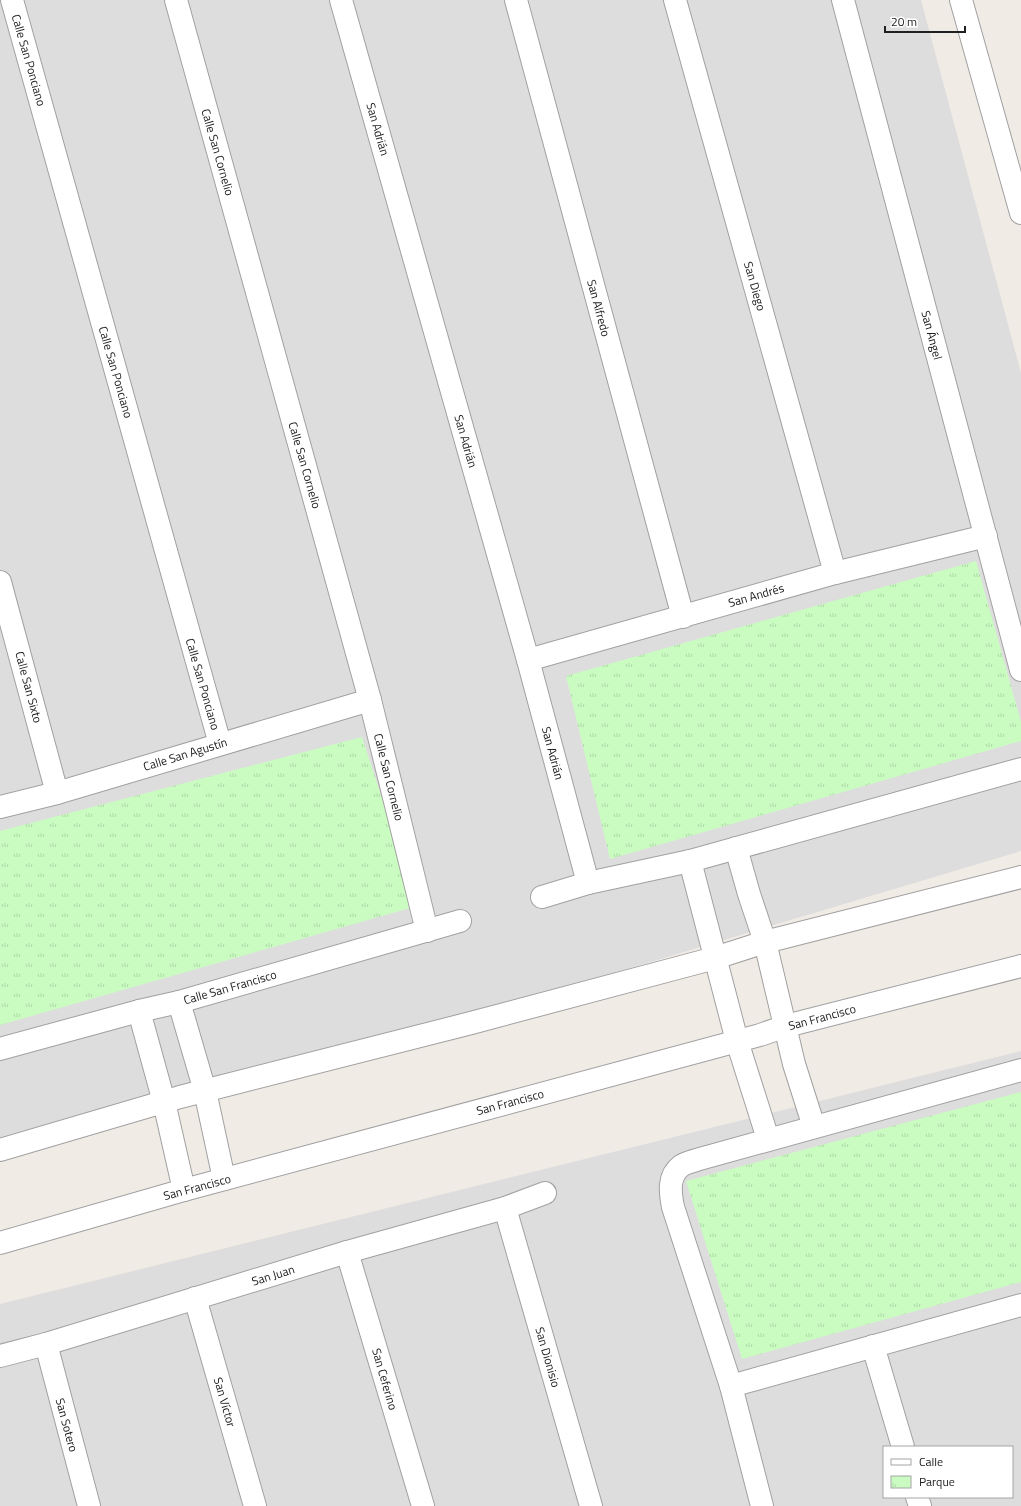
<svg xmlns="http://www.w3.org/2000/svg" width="1021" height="1506" font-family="'Titillium Web',sans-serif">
<defs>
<pattern id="park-tufts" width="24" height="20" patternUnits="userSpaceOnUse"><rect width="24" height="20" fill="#cafcc2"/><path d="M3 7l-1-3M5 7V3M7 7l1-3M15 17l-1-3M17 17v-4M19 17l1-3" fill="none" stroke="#add8a6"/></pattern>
</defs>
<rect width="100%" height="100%" fill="#f1ebe6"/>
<!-- residential -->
<g fill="#dedddd" fill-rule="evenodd">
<path d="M0,0H921L1021,373V851L0,1157Z"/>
<path d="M1021,1051V1506H0V1304ZM884,1447H1012V1497H884Z"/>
</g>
<!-- park -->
<g fill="url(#park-tufts)">
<path d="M976,561L1021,722V741L610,859L566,676Z"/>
<path d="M362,737L417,906L0,1025V831Z"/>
<path d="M1021,1092V1282L742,1359L686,1181Z"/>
</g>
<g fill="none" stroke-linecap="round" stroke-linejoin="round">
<defs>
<g id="street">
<path d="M12,0L220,744"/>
<path d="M176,0L370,700L427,931"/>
<path d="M341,0L528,660L588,883"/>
<path d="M516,0L683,617"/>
<path d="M675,0L835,573"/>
<path d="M843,0L1021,670"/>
<path d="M961,0L1021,213"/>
<path d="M0,582L57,793"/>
<path d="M528,660L835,573L986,536"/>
<path d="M0,807L57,793L370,700"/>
<path d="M736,848L749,894L765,942L794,1064L814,1127"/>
<path d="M690,861L737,1041L768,1139"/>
<path d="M542,897L588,883L690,861L1021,769"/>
<path d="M179,1002L205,1091L224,1179"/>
<path d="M139,1011L164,1102L184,1190"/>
<path d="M0,1049L139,1011L179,1002L460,921"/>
<path d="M0,1150L180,1097L471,1023L715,958L765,942L1021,877"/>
<path d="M505,1208L591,1506"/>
<path d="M0,1243L184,1190L760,1035L786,1026L1021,966"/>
<path d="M347,1252L423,1506"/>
<path d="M195,1298L255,1506"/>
<path d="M46,1344L89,1506"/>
<path d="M873,1346L903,1447"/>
<path d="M0,1356L46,1344L347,1252L505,1208L545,1193"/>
<path d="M731,1386L1021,1305"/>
<path d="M917,1497L920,1506"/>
<path d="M762,1506L731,1386L673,1207C670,1192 668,1176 681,1166C685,1163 691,1162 696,1160L1021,1070"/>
</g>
</defs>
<!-- street casing -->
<use href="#street" stroke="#a1a1a1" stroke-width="24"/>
<!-- street -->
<use href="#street" stroke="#fff" stroke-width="22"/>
</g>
<g text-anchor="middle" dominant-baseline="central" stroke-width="3" stroke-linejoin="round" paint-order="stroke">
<!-- street labels -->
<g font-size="12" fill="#202020" stroke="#fff">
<text transform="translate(29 60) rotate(74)">Calle San Ponciano</text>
<text transform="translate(378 129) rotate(74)">San Adrián</text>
<text transform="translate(218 152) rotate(74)">Calle San Cornelio</text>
<text transform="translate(755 286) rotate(74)">San Diego</text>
<text transform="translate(599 308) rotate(75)">San Alfredo</text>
<text transform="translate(932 335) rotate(75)">San Ángel</text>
<text transform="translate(116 372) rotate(74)">Calle San Ponciano</text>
<text transform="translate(466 441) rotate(74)">San Adrián</text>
<text transform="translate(305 465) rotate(74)">Calle San Cornelio</text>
<text transform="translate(756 595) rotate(-16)">San Andrés</text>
<text transform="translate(203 684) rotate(74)">Calle San Ponciano</text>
<text transform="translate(29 687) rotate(75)">Calle San Sixto</text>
<text transform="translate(553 753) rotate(75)">San Adrián</text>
<text transform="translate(185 754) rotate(-17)">Calle San Agustín</text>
<text transform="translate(389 777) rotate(76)">Calle San Cornelio</text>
<text transform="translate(230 987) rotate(-16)">Calle San Francisco</text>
<text transform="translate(822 1017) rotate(-15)">San Francisco</text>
<text transform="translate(510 1102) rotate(-15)">San Francisco</text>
<text transform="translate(197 1187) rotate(-15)">San Francisco</text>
<text transform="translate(273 1275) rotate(-17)">San Juan</text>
<text transform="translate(548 1357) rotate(74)">San Dionisio</text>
<text transform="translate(385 1379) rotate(74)">San Ceferino</text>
<text transform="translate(225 1402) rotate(74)">San Víctor</text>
<text transform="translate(67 1425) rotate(75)">San Sotero</text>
</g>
</g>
<!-- legend -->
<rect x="883" y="1446" width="130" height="52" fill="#ffffff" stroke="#a6a6a6"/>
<rect x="891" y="1459" width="20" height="6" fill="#ffffff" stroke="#a6a6a6"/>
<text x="919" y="1466" font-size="12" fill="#202020">Calle</text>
<rect x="891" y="1476" width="20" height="12" fill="url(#park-tufts)" stroke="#a6a6a6"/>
<text x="919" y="1486" font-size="12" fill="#202020">Parque</text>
<!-- scale -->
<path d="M885 26v6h80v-6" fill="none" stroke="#202020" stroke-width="2"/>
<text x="891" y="26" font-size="12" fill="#202020" stroke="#ffffff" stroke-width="3" paint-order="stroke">20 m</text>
</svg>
